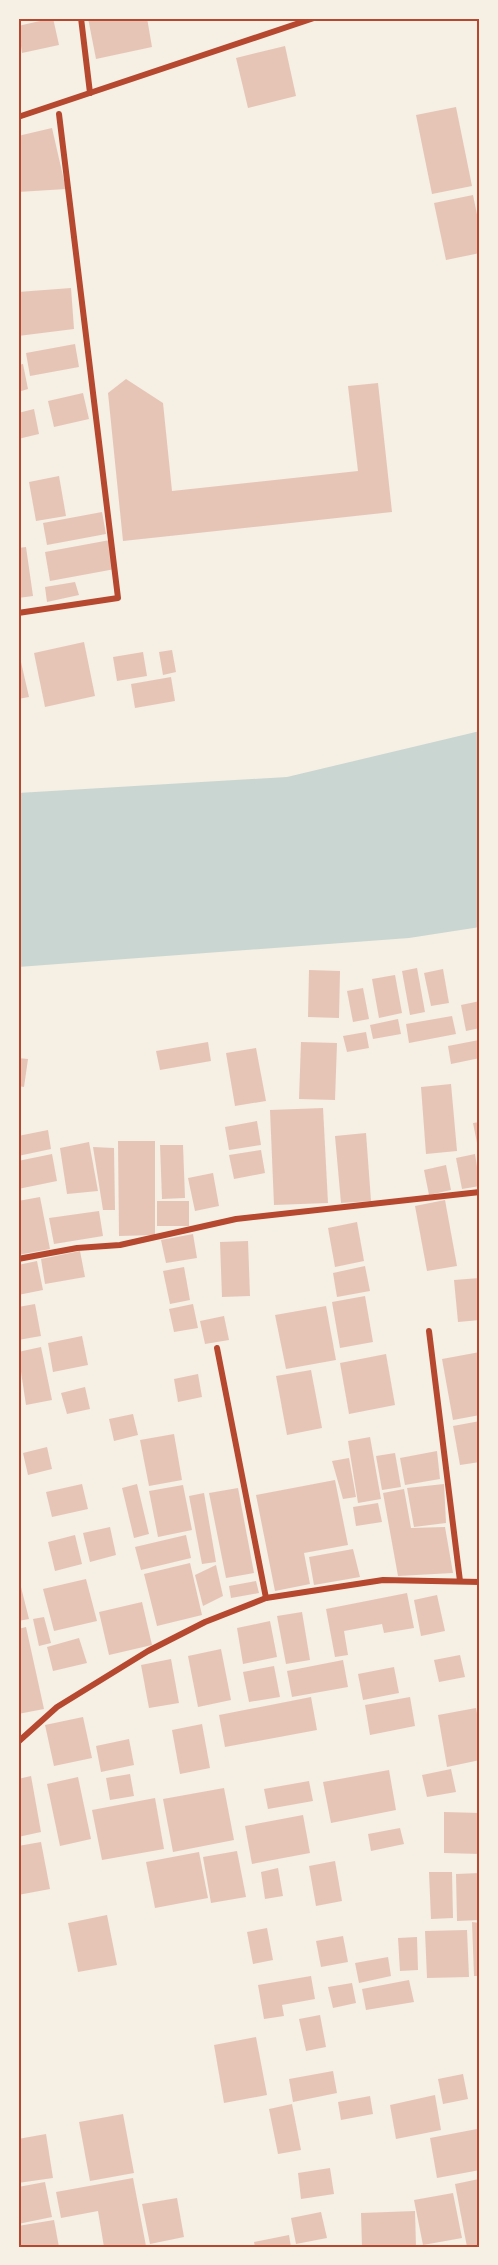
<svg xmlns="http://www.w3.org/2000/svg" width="498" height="2265" font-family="'IBM Plex Serif',serif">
<rect width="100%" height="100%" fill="#f6efe4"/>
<!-- water -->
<path fill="#c9d6d2" d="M480,731V927L409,938L18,967V793L287,777Z"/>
<!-- building -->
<g fill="#e6c5b7">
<path d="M53,18L59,45L22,53L18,26Z"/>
<path d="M88,18H147L152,47L96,59Z"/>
<path d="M285,46L296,96L248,108L236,58Z"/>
<path d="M456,107L472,186L432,194L416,115Z"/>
<path d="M52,128L66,189L18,192V136Z"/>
<path d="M473,195L480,229V253L446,260L434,203Z"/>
<path d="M71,288L74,329L18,336V292Z"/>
<path d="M75,344L79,367L30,376L26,353Z"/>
<path d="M23,364L28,389L18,392V365Z"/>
<path d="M126,379L163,403L172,491L358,471L348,386L378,383L392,512L123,541L108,393Z"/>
<path d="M83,393L89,419L54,427L48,401Z"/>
<path d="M34,409L39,434L18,439V413Z"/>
<path d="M59,476L66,516L36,521L29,482Z"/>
<path d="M102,512L106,534L47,545L43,523Z"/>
<path d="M110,540L115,569L50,581L45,552Z"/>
<path d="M26,547L33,596L18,598V548Z"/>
<path d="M75,582L79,595L47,602L45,587Z"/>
<path d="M84,642L95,696L45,707L34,653Z"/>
<path d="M18,649L29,697L18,699Z"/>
<path d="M172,650L176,672L163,675L159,652Z"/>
<path d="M143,652L147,676L117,681L113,657Z"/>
<path d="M171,677L175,701L135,708L131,684Z"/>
<path d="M417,968L425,1012L410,1015L402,971Z"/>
<path d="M443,969L449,1003L431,1006L424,973Z"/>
<path d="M309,970L340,971L339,1018L308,1017Z"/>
<path d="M395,975L402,1013L379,1018L372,979Z"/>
<path d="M363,988L369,1019L353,1022L347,991Z"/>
<path d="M480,1001V1028L466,1031L461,1005Z"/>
<path d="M452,1016L456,1034L409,1043L406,1024Z"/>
<path d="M398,1019L401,1034L373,1039L370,1025Z"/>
<path d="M366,1032L369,1048L347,1052L343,1036Z"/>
<path d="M479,1040L480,1058L451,1064L448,1046Z"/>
<path d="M208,1042L211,1061L160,1070L156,1051Z"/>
<path d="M301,1042L337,1043L335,1100L299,1099Z"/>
<path d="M256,1048L266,1101L235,1106L226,1053Z"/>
<path d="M18,1058L28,1059L24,1087L18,1086Z"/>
<path d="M451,1084L457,1151L426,1154L421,1087Z"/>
<path d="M323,1108L328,1203L274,1205L270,1110Z"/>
<path d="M257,1121L261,1145L229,1150L225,1127Z"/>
<path d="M480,1122V1152L479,1153L473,1123Z"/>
<path d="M48,1130L51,1149L18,1156V1136Z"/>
<path d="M366,1133L371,1201L341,1203L335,1136Z"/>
<path d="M118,1141H155V1235L119,1236Z"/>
<path d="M89,1142L98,1191L67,1194L60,1148Z"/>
<path d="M160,1145H183L185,1198L162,1199Z"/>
<path d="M93,1147L114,1148L115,1210H103Z"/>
<path d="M261,1150L265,1173L234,1179L229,1155Z"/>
<path d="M52,1154L57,1181L18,1189V1161Z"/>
<path d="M475,1154L480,1186L462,1189L456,1158Z"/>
<path d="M446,1165L451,1190L429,1195L424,1170Z"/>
<path d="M213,1173L219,1206L195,1211L188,1178Z"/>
<path d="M40,1197L50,1249L18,1255V1201Z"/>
<path d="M445,1200L457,1266L427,1271L415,1206Z"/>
<rect x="157" y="1201" width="32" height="25"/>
<path d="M99,1211L103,1236L54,1244L49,1218Z"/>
<path d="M357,1222L364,1261L335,1267L328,1228Z"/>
<path d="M193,1234L197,1258L166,1263L161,1240Z"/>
<path d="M248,1241L250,1296L222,1297L220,1242Z"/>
<path d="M80,1251L85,1277L45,1284L41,1259Z"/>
<path d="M37,1261L43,1290L18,1295V1265Z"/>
<path d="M365,1266L370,1291L337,1297L333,1273Z"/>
<path d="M184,1267L190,1300L170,1304L163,1271Z"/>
<path d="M480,1278V1320L458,1322L454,1280Z"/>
<path d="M365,1296L373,1342L340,1348L332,1302Z"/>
<path d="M35,1304L41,1336L18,1340V1307Z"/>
<path d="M193,1304L198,1328L174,1332L169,1309Z"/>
<path d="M326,1306L336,1360L286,1369L275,1315Z"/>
<path d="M224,1316L229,1340L205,1344L200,1321Z"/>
<path d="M82,1336L88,1365L53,1372L48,1343Z"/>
<path d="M41,1347L52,1400L26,1405L18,1352Z"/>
<path d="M480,1352V1415L453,1420L442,1359Z"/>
<path d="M386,1354L395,1405L349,1414L340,1363Z"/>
<path d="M311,1370L322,1428L287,1435L276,1376Z"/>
<path d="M198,1374L202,1397L178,1402L174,1379Z"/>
<path d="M85,1387L90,1409L67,1414L61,1393Z"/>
<path d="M133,1414L138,1435L114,1441L109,1419Z"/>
<path d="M480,1421V1462L460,1465L453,1426Z"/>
<path d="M174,1434L182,1480L149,1486L140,1440Z"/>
<path d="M370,1437L381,1499L358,1503L348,1441Z"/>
<path d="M47,1447L52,1469L28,1475L23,1453Z"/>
<path d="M437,1451L440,1479L405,1485L400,1458Z"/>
<path d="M395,1453L401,1487L382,1490L376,1456Z"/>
<path d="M349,1458L356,1497L343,1499L332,1461Z"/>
<path d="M335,1480L348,1545L304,1553L310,1584L275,1591L256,1495Z"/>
<path d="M82,1484L88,1509L52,1517L46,1492Z"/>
<path d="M137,1484L149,1534L134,1538L122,1488Z"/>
<path d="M444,1484L446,1523L414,1527L407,1488Z"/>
<path d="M183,1485L192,1530L158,1537L149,1491Z"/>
<path d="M238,1488L254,1573L226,1578L209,1493Z"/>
<path d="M404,1489L411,1528L445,1527L453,1573L398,1576L383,1493Z"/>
<path d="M204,1493L216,1562L202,1564L189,1496Z"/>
<path d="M378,1503L382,1522L356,1526L353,1507Z"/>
<path d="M110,1527L116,1555L90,1562L83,1533Z"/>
<path d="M75,1535L82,1564L55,1571L48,1542Z"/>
<path d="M186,1535L191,1558L141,1570L135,1547Z"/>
<path d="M353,1549L360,1577L314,1585L309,1557Z"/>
<path d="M190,1563L202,1615L157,1626L144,1574Z"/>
<path d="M216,1565L223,1596L203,1606L195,1575Z"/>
<path d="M18,1575L29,1619L18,1621Z"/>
<path d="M86,1579L97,1621L54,1631L43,1589Z"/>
<path d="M256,1581L259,1593L231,1598L229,1586Z"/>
<path d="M407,1593L414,1628L384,1633L382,1624L344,1631L348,1655L335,1657L326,1609Z"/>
<path d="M437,1595L445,1631L421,1636L414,1600Z"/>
<path d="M142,1602L152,1645L109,1655L99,1612Z"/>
<path d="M302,1612L310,1660L286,1664L277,1616Z"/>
<path d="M44,1617L51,1643L39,1646L33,1619Z"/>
<path d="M270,1621L277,1657L243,1664L237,1628Z"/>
<path d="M26,1627L44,1709L18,1714V1629Z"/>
<path d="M79,1638L87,1663L53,1671L47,1647Z"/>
<path d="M221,1649L231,1700L198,1707L188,1656Z"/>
<path d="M460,1655L465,1677L439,1682L434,1660Z"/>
<path d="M171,1659L179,1703L149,1708L141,1665Z"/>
<path d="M343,1660L348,1687L292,1697L287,1671Z"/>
<path d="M274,1666L280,1697L249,1702L243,1672Z"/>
<path d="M394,1667L399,1693L363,1700L358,1674Z"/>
<path d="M311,1697L317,1730L225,1747L219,1715Z"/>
<path d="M410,1697L415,1726L370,1735L365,1705Z"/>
<path d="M476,1708L480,1727V1760L447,1767L438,1715Z"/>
<path d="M83,1717L92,1758L54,1766L45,1725Z"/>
<path d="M202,1724L210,1768L180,1774L172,1730Z"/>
<path d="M129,1739L134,1765L101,1772L96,1746Z"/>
<path d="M451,1769L456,1792L427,1797L422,1775Z"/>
<path d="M389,1770L396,1810L331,1823L323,1782Z"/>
<path d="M130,1774L134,1796L110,1800L106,1778Z"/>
<path d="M31,1776L41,1832L18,1837V1779Z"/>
<path d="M78,1777L91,1839L60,1846L47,1784Z"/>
<path d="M309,1781L313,1801L268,1809L264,1789Z"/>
<path d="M224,1788L234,1840L173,1852L163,1799Z"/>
<path d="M155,1798L164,1849L102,1860L92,1810Z"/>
<path d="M444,1812L480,1813V1854L444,1853Z"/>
<path d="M303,1815L310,1853L252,1864L245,1826Z"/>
<path d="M400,1828L404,1844L371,1851L368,1834Z"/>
<path d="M41,1842L50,1889L18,1895V1846Z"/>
<path d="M237,1851L246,1897L211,1903L203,1857Z"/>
<path d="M199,1852L208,1898L155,1908L146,1862Z"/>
<path d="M335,1861L342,1901L316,1906L309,1866Z"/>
<path d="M278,1868L283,1896L265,1899L261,1872Z"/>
<path d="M429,1872H452L453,1918L431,1919Z"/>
<path d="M480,1873V1920L457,1921L456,1874Z"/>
<path d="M107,1915L117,1965L78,1972L68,1923Z"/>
<path d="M472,1922L480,1923V1976H474Z"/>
<path d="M267,1928L273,1960L253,1964L247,1932Z"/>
<path d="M467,1930L469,1977L427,1978L425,1931Z"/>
<path d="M343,1936L348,1962L321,1967L316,1941Z"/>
<path d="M417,1937L418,1970L400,1971L398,1938Z"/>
<path d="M388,1957L391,1976L359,1983L355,1963Z"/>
<path d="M311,1976L315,1999L282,2005L284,2016L264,2019L258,1985Z"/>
<path d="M409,1980L414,2002L366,2010L362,1989Z"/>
<path d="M352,1983L356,2003L333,2008L328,1987Z"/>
<path d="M320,2015L326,2047L306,2051L299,2019Z"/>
<path d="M256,2037L267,2095L224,2103L214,2045Z"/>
<path d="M333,2071L337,2093L293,2102L289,2079Z"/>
<path d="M463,2074L468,2099L443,2104L438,2079Z"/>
<path d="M435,2095L441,2130L396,2139L390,2105Z"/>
<path d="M370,2096L373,2114L341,2120L338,2102Z"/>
<path d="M292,2104L301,2150L278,2154L269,2109Z"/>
<path d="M123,2114L134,2173L90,2181L79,2122Z"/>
<path d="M477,2129L480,2170L437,2178L430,2138Z"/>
<path d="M46,2134L53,2178L18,2183V2139Z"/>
<path d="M330,2168L334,2194L301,2199L298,2173Z"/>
<path d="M133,2178L146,2246L104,2247L98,2211L61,2218L56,2192Z"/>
<path d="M479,2179L480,2247H467L455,2184Z"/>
<path d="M45,2182L52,2217L18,2224V2187Z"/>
<path d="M453,2193L462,2238L423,2245L414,2200Z"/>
<path d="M177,2198L184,2237L150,2244L142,2204Z"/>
<path d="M415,2211L416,2247H362L361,2213Z"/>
<path d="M321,2212L327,2238L296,2244L291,2218Z"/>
<path d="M54,2220L59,2247H18V2226Z"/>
<path d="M289,2235L291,2247H255L254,2242Z"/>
</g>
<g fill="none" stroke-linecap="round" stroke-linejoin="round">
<!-- minor -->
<g stroke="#b5482f" stroke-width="6">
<path d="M81,18L90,93"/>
<path d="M18,117L314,18"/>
<path d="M18,613L118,598L59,114"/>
<path d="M18,1259L77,1248L120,1245L236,1219L480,1192"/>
<path d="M429,1331L460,1581"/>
<path d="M217,1348L266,1598"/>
<path d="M18,1742L57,1707L148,1651L205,1622L266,1598L383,1580L480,1582"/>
</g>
</g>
<!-- border -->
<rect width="498" height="2265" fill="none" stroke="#f6efe4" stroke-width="39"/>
<rect x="20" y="20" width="458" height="2226" fill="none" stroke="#b5482f" stroke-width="2"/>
</svg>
